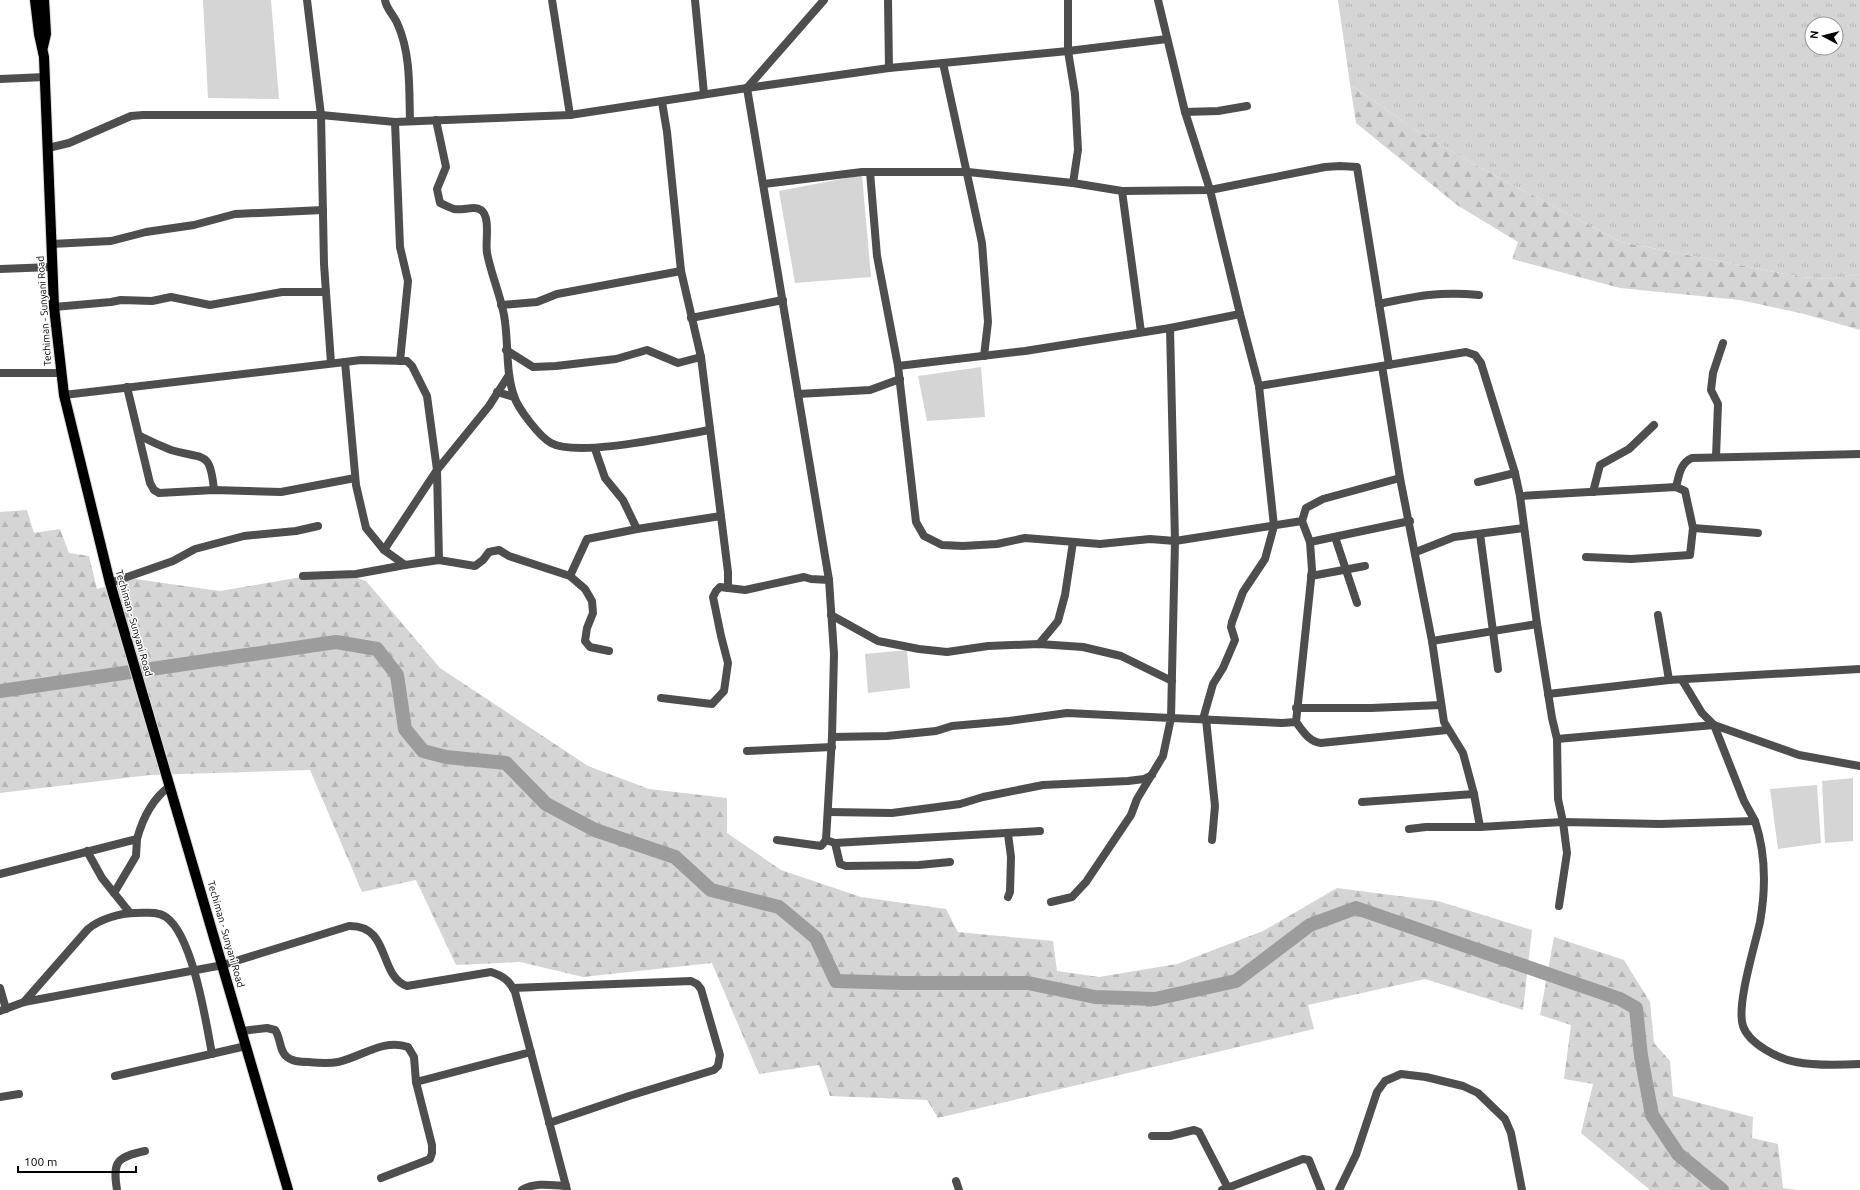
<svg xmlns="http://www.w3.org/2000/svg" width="1860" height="1190" font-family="Ubuntu,sans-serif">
<defs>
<pattern id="grass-tufts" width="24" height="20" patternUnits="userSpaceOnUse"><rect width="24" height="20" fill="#d5d5d5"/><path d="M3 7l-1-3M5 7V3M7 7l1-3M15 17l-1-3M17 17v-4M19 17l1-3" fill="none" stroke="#b5b5b5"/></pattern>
<pattern id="forest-firs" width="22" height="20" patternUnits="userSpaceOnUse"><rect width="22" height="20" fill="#d5d5d5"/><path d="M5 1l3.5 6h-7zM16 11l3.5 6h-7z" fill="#b5b5b5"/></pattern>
</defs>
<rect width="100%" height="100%" fill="#fff"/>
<!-- grass -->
<path fill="url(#grass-tufts)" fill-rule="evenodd" d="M1338,0H1860V274L1830,279L1801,277L1621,242L1475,165L1408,125L1350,84ZM1812,24H1836V48H1812Z"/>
<!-- forest -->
<g fill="url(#forest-firs)">
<path d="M1350,84L1408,125L1475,165L1621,242L1801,277L1830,279L1860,274V330L1804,314L1740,300L1620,288L1512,259L1518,242L1457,205L1356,123Z"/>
<path d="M27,510L34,533L60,529L69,553L89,556L97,589L135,579L220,591L336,571L366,581L440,668L588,766L649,789L727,798V833L781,870L861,897L946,909L958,932L1053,941L1057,971L1099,977L1177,964L1263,931L1337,888L1438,901L1532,930L1523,1010L1425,979L1308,1005L1314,1029L938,1118L927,1100L830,1096L819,1065L759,1074L712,963L583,977L520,962L456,965L416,880L362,892L310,770L150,775L0,793V512Z"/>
<path d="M1554,937L1624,960L1650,1002L1654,1043L1670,1061L1673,1096L1753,1117L1752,1138L1778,1144L1783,1188L1797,1190H1650L1581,1133L1593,1084L1564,1079L1571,1025L1540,1015Z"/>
</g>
<!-- pitch -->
<g fill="#d5d5d5">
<path d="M203,0H271L279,99L208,98Z"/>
<path d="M862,175L871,277L795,283L779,191Z"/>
<path d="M981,367L985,417L927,421L918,376Z"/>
<path d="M907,650L910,688L868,693L865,654Z"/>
<path d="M1853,778V841L1825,843L1822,781Z"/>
<path d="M1817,785L1821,843L1778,849L1770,789Z"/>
</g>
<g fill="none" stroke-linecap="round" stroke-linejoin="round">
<!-- river -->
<path stroke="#9c9c9c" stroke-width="14" d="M0,691L336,642L377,649L397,675L405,729L423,751L446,757L506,763L546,804L595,830L675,857L711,890L779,907L816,938L836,981L903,983H1028L1095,997L1155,999L1236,981L1310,925L1356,908L1620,999L1636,1008L1641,1056L1652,1115L1678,1154L1722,1190"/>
<defs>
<g id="primary">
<path d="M35,0L39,34L44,57L54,307L64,395L110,583L288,1190"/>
<path d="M43,47L46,34L44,0"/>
</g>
</defs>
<!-- primary casing -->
<use href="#primary" stroke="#dbdbdb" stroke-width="12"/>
<!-- street -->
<g stroke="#4e4e4e" stroke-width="8">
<path d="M307,0L321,115L324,264L331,363"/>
<path d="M385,0C386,9 395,16 398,25C411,55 409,89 410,121"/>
<path d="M552,0L570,115"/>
<path d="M695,0L704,94"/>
<path d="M888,0L889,68"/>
<path d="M1068,0V51L1075,94L1078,150L1073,183"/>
<path d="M943,63L1068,51L1167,39"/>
<path d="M0,79L45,77"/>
<path d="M747,88L889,68L943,63L982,243L988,322L984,356"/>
<path d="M747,88L824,0"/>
<path d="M662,102L667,132L681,271L701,357L728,572V588"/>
<path d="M1185,112L1218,111L1247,106"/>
<path d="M436,120L446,167L437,189L440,203C445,205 450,208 454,209C463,211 474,205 481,210C491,217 485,242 487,253C491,274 500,294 504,315C509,342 505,370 514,396C518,409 540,437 551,443C578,458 678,435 710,430"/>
<path d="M395,122L400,247L408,281L400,361"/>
<path d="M48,148L69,143L131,116L143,115H321L395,122L570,115L747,88L829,580L834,654L832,737L826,840L821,846L777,840"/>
<path d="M870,172L877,256L898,366L916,522L924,536L942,545L963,546L997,544L1025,538L1100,544L1150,539L1175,541L1302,521"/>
<path d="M764,184L862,172H968L1073,183L1122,191L1141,332"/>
<path d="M1122,191L1210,190L1325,167L1340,166L1357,167L1389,365"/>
<path d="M51,244L111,241L146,232L194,225L235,214L323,210"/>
<path d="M0,269L52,267"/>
<path d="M1379,304C1416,296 1441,291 1479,295"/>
<path d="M501,305L537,302L557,294L681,271"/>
<path d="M54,307L111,302L121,300L152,301L171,297L210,305L282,292H326"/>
<path d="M691,318L783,300"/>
<path d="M1170,328L1175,541L1171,718L1282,723L1296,722"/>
<path d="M506,350L533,367L556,366L616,359L647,350L678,363L701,357"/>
<path d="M345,362L356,485L366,528L384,550L405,565L439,560L475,566L483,560L489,552L499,550L509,556L570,576L585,589L592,601L593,613L587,628L585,641L590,647L609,651"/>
<path d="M898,366L1025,351L1170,328L1240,314L1210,190L1185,112L1158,0"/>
<path d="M1382,366L1466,352L1475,355L1481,363L1515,473L1520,496L1537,624L1552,718L1557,739L1558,799L1563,822L1567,853L1559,906"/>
<path d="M0,373H61"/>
<path d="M1259,386L1382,366L1400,478L1432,641L1444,722L1463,753L1474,794L1480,827"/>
<path d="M127,387L150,483L154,490L159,493L214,490L281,492L355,478"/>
<path d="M497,392L514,397"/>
<path d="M798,394L870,390L900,379"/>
<path d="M64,395L345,362L361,360L407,361L412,366L427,396L437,470L439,560"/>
<path d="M140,436C150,441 161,446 171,450C204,460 210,449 214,490"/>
<path d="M595,449L605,478L623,500L637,529L721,516"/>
<path d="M1716,457L1718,404L1711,390L1713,373L1723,343"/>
<path d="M1400,478L1323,499L1306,508L1302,521L1310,542L1312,570L1296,722C1303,731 1309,742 1321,743L1447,730"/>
<path d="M1478,482L1515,473"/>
<path d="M1676,487C1679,476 1680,463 1692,458L1860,454"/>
<path d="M1593,492L1600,465L1629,449L1654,425"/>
<path d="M1520,496L1676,487L1685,491L1693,528L1690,555L1631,559L1586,557"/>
<path d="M1693,528L1758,533"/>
<path d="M1480,534L1498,669"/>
<path d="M1335,537L1357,603"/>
<path d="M1310,542L1410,521"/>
<path d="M384,550L437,470L489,406L509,375"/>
<path d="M1416,552L1454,537L1524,528"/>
<path d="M303,576L356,574L405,565"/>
<path d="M570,576L587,539L637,529"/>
<path d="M1311,576L1365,566"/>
<path d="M110,583L173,561L195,549L244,536L296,531L318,526"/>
<path d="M831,615L878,641L919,649L947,652L988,646L1039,644L1083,647L1121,656L1172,681"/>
<path d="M1658,615L1669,680"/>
<path d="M1432,641L1537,624"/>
<path d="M1039,644L1058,621L1065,595L1073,542"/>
<path d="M1548,694L1669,680L1860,669"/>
<path d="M661,698L712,704L724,691L728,663L721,636L713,597L716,591L720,587L745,590L804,577L811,579L829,580"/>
<path d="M1296,708H1371L1441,705"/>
<path d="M1203,719L1213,684L1223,668L1235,640L1231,627L1232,622L1243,592L1265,559L1274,526L1259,386L1240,314"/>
<path d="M1206,719L1215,806L1212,840"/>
<path d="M832,737L887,736L936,731L952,726L1009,721L1067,713L1171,718L1163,756L1137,799L1131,815L1086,882L1072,897L1051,902"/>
<path d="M1557,739L1714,725L1799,755L1860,766"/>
<path d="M747,751L832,747"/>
<path d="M1362,802L1474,794"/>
<path d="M828,812L892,813L960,804L983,797L1043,785L1128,781L1144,779L1152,775"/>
<path d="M1755,821C1766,854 1766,888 1760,922C1755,946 1736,1005 1743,1026C1749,1044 1779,1059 1796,1062C1816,1066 1840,1065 1860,1064"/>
<path d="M1409,829L1426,827H1480L1563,822L1660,824L1755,821L1744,801L1714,725L1702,713L1682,680"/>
<path d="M826,840L835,843L1040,831"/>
<path d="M835,843L840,864L846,866L919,865L950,862"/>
<path d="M87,851L102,878L130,913"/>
<path d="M0,874L137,839C143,817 152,799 170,786"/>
<path d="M114,893L136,856L137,839"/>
<path d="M1008,897L1010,892L1011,857L1008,834"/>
<path d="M0,988L6,1009"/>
<path d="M513,988L691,981L697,984L701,989L720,1055L718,1066L714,1070L629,1096L549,1123"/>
<path d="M24,1002L88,929C100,919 120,913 136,913C146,913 157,911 166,917C193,936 206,1022 212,1054"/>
<path d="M0,1011L24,1002L223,965L349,926C391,925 378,976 407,986L491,972C503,976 509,980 515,992L567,1190"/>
<path d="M242,1031L267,1028L275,1030C281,1038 279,1051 287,1057C293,1062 301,1062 308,1062C318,1063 328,1064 338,1062C361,1057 384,1038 408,1047L414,1057L416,1082L432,1145V1153L430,1159L381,1178"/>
<path d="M115,1076L246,1046"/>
<path d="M416,1082L531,1052"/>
<path d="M0,1097L19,1094"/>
<path d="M1152,1136H1170L1194,1130L1199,1132L1229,1190"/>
<path d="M956,1181L959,1190"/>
<path d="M117,1190C112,1160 118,1157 145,1151"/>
<path d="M522,1190C535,1182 551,1185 566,1186"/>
<path d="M1222,1190L1303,1159L1309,1160L1321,1190"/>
<path d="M1339,1190L1356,1155L1377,1092L1385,1081L1401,1074L1426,1077L1463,1086L1478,1093L1505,1119L1511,1133L1522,1190"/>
</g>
<!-- primary -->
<use href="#primary" stroke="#000" stroke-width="10"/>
</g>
<g text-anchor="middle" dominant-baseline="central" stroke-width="3" stroke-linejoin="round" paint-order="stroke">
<!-- street labels -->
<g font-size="10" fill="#000" stroke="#fff">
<text transform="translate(44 311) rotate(-94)">Techiman - Sunyani Road</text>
<text transform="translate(134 623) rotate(74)">Techiman - Sunyani Road</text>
<text transform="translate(226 934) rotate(74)">Techiman - Sunyani Road</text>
</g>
</g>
<!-- north arrow -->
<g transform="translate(1824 36) rotate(277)"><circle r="19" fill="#ffffff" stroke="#999999"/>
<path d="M0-3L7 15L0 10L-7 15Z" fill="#000000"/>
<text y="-6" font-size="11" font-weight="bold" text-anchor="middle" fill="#000000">N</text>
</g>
<!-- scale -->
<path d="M18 1166v6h118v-6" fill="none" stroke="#000000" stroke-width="2"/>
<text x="24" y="1166" font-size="12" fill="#000000" stroke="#ffffff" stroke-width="3" paint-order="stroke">100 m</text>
</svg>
